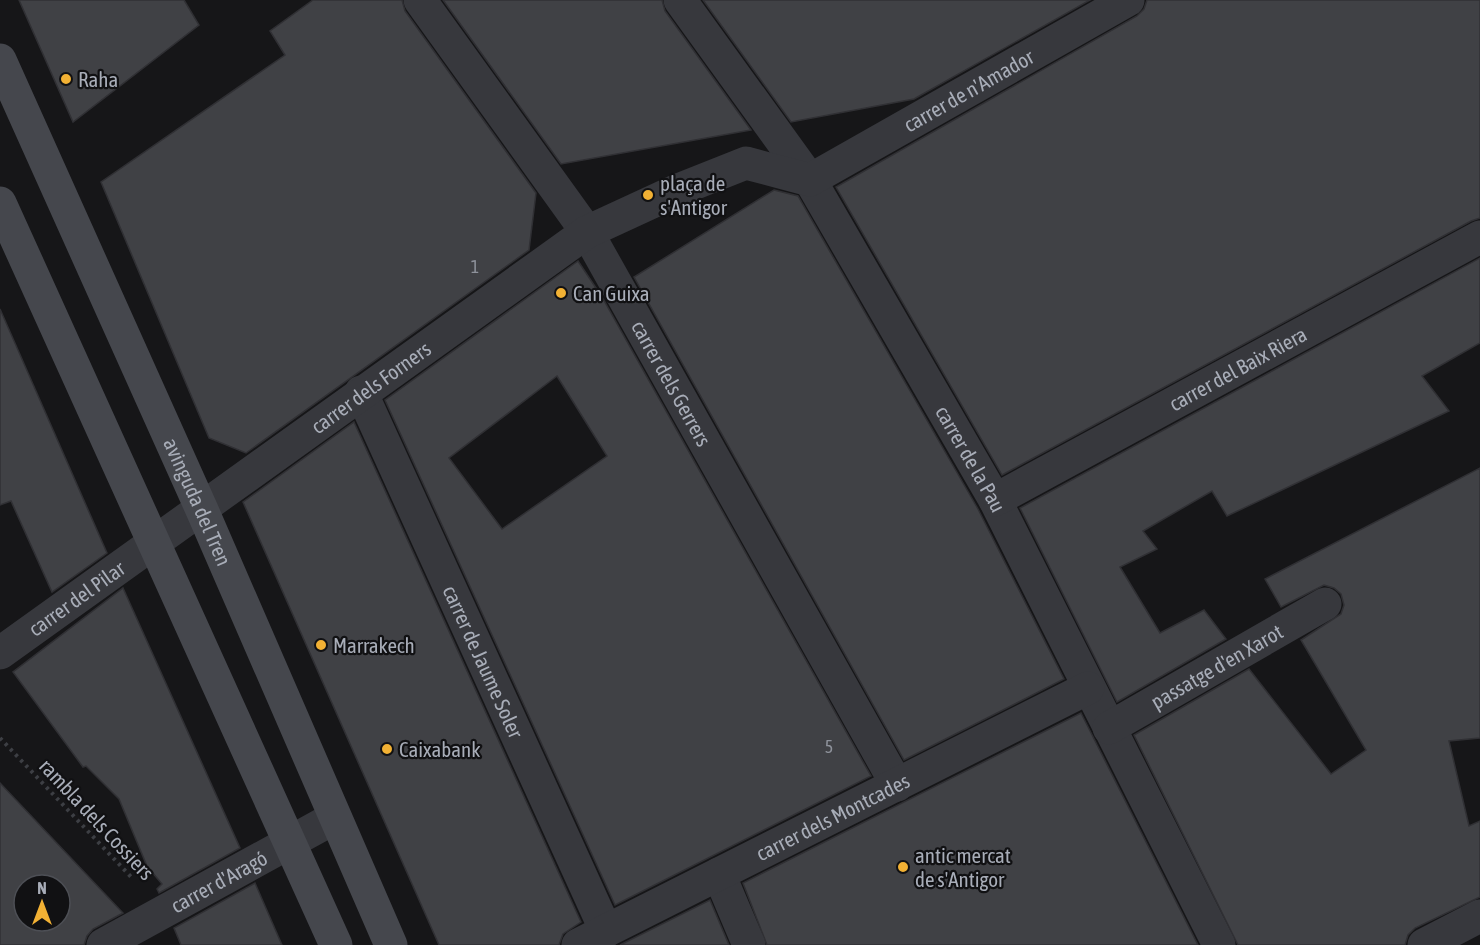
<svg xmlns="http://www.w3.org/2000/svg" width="1480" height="945" font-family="'Asap Condensed',sans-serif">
<rect width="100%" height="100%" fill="#161618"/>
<!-- building -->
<g fill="#404145" stroke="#303034" stroke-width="1.5" fill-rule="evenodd">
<path d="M19,0H184L199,25L73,122Z"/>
<path d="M313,0H402L405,11L536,193L529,250L246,453L209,438L101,182L285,55L270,31Z"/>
<path d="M443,0H662L665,11L751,130L561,164Z"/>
<path d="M703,0H1090L914,99L791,122Z"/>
<path d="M1147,0H1480V218L1471,221L1002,475L836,187L1137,16L1144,9Z"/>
<path d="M774,190L798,196L978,509L1064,679L904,760L634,277Z"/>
<path d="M1480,258V343L1422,376L1449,411L1227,516L1212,491L1143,531L1157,549L1120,567L1160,633L1204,610L1226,639L1117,702L1020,508Z"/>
<path d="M578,261L602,297L871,776L615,905L385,400ZM557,376L607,456L502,529L449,458Z"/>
<path d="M0,309L107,553L52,592L11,501L0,505Z"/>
<path d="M354,422L581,922L563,934L559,945H439L243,502Z"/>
<path d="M1480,468V738L1449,741L1469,826L1480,821V897L1415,928L1408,935L1405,945H1238L1134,735L1249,669L1331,774L1366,750L1301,640L1341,614L1344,605L1341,594L1334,588L1324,585L1281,607L1265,579Z"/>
<path d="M123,588L240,848L159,893L157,889L162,884L147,866L119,799L86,766L83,767L13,672Z"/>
<path d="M1081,713L1198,945H767L743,883Z"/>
<path d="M0,783L123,913L93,929L87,936L84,945H0ZM24,885H60V921H24Z"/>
<path d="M255,883L282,945H181L174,928Z"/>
<path d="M710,900L729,945H620Z"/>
</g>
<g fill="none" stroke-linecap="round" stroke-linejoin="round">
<!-- path -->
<path stroke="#3d3f44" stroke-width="4" stroke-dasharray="3 4.5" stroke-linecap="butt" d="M0,738L133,879"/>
<!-- street -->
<g stroke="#37383d" stroke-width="33">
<path id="s1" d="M420,0L587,232L897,785"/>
<path id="s2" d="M680,0L810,180L995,500L1219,945"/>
<path id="s3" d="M361,392L606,931"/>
<path id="s4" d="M995,500L1480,237"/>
<path id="s5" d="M0,653L587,232L678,190L746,163L810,180L1128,0"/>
<path id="s6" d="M1109,728L1325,604"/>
<path d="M719,874L749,945"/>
<path id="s7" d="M103,945L334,818"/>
<path id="s8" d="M578,945L1088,688"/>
<path d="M1424,945L1480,916"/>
</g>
<!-- secondary -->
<g stroke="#45474d" stroke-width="33">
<path id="s9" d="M0,60L202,510L391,945"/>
<path d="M0,203L336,945"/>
</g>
</g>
<!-- markers -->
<g fill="#f2b134" stroke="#111113" stroke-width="2">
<circle cx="66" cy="79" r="6"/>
<circle cx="648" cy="195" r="6"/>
<circle cx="561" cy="293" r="6"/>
<circle cx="321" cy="645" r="6"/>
<circle cx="387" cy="749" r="6"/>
<circle cx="903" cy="867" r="6"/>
</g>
<g text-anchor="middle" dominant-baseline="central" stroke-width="4.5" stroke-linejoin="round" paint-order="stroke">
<!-- number labels -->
<g font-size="18" fill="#8e929b">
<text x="475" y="266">1</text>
<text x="829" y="746">5</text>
</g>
<!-- poi labels -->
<g font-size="21" fill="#a8adb8" stroke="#111113" text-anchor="start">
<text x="78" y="79">Raha</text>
<text x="660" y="183">plaça de<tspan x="660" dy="24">s'Antigor</tspan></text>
<text x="573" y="293">Can Guixa</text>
<text x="333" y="645">Marrakech</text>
<text x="399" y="749">Caixabank</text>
<text x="915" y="855">antic mercat<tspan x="915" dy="24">de s'Antigor</tspan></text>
</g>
<!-- street labels -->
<g font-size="21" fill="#a8adb8" stroke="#111113">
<text stroke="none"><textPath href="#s5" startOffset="1144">carrer de n'Amador</textPath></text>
<text stroke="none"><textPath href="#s4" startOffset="276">carrer del Baix Riera</textPath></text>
<text stroke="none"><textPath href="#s1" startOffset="459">carrer dels Gerrers</textPath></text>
<text stroke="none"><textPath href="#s5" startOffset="456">carrer dels Forners</textPath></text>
<text stroke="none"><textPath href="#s2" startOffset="544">carrer de la Pau</textPath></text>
<text stroke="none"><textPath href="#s9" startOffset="484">avinguda del Tren</textPath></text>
<text stroke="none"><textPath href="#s5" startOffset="94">carrer del Pilar</textPath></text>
<text stroke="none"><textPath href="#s3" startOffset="296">carrer de Jaume Soler</textPath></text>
<text stroke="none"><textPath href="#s6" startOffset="124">passatge d'en Xarot</textPath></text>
<text stroke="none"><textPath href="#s8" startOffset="285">carrer dels Montcades</textPath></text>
<text transform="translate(97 819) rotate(47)">rambla dels Cossiers</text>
<text stroke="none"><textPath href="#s7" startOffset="132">carrer d'Aragó</textPath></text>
</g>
</g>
<!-- north arrow -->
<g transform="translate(42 903)"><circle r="28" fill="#111113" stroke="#4d4f55" stroke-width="1.5"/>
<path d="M0-4.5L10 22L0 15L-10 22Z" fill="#f2b134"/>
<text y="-9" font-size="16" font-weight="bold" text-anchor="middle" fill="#a8adb8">N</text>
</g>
</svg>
